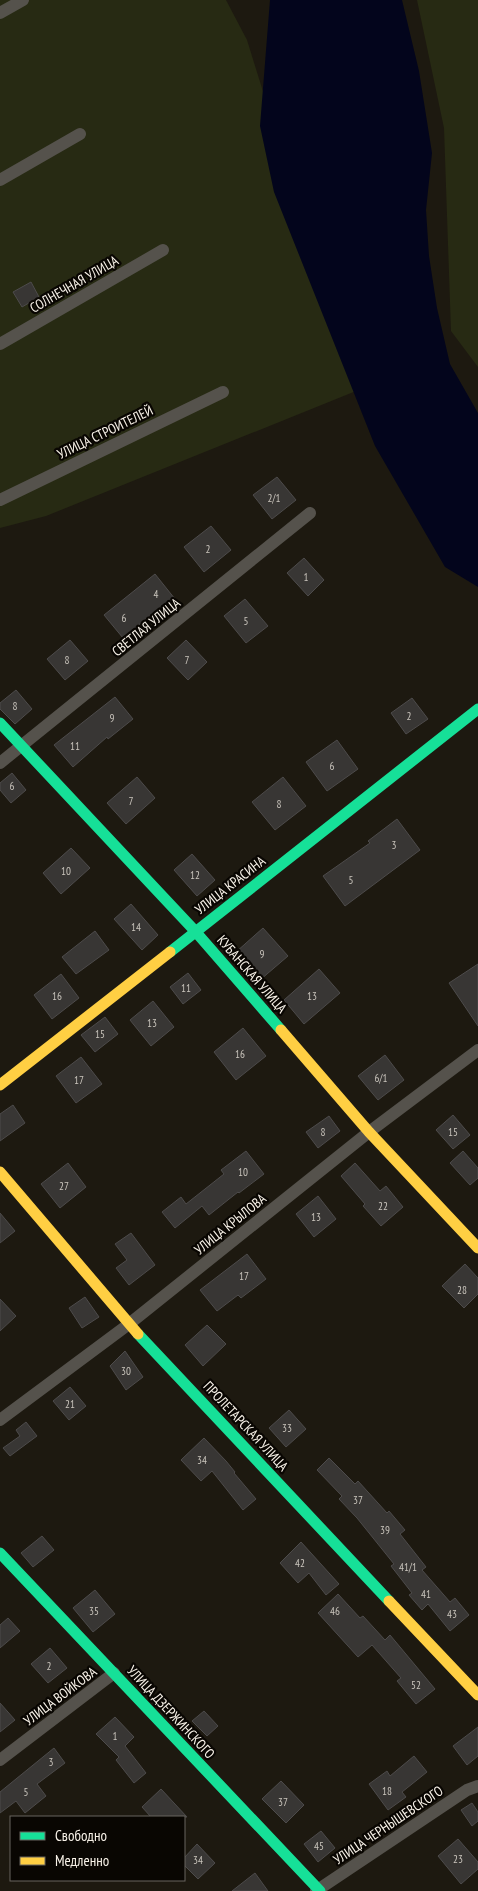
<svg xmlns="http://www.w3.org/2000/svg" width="478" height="1891" font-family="'PT Sans Narrow',sans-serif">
<rect width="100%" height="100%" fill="#1d1910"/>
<!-- green -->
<g fill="#272a13">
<path d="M0,0H226L247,40L356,391L46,516L0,528Z"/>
<path d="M417,0H478V367L451,331L444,128Z"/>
</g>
<!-- water -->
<path fill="#03051c" d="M270,0H402L419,71L432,153L426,210L429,256L437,308L450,364L478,413V587L445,567L375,446L274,192L260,126Z"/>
<!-- building -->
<g fill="#383634" stroke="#4d4b4b">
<path d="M31,282L39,297L22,307L13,292Z"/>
<path d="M277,477L296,500L272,519L253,495Z"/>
<path d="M211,526L231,550L204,572L184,547Z"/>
<path d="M304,558L324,580L308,596L287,573Z"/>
<path d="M155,574L175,599L156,614L154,612L123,638L104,615Z"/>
<path d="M245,599L268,626L246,643L224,616Z"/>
<path d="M70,640L88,661L65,680L47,659Z"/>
<path d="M186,640L207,662L188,680L167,658Z"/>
<path d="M16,690L32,709L15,724L0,709V703Z"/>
<path d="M115,697L133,719L108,739L107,737L73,767L54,745Z"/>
<path d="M412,698L428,719L406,734L391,713Z"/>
<path d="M337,740L358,769L327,791L306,762Z"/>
<path d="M12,773L26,790L11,803L0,790V783Z"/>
<path d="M137,777L155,798L126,824L107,803Z"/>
<path d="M283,777L306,806L275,830L252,802Z"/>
<path d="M397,819L420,850L345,906L323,876L370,843L368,841Z"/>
<path d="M71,848L90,868L61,894L43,873Z"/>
<path d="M192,854L215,880L197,896L174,870Z"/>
<path d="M131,904L158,935L142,950L114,919Z"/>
<path d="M263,928L288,956L260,980L236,952Z"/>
<path d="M95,931L109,950L76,974L62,957Z"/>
<path d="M478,964V1026L449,983Z"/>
<path d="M319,969L340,993L304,1024L284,1000Z"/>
<path d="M188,973L201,990L183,1004L170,987Z"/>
<path d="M61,974L79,998L52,1019L34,995Z"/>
<path d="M153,1001L174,1027L151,1046L130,1020Z"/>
<path d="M105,1017L118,1034L95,1052L81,1035Z"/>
<path d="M243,1028L266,1056L236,1080L214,1052Z"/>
<path d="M385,1055L404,1080L378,1100L358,1076Z"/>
<path d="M81,1057L102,1084L76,1103L56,1076Z"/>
<path d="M13,1105L25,1123L0,1141V1114Z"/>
<path d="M453,1115L470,1135L453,1149L436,1130Z"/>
<path d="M329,1116L340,1131L318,1148L306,1132Z"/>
<path d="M246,1151L264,1174L239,1193L238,1192L209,1215L202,1206L175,1228L162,1212L181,1197L186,1204L224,1174L221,1170Z"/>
<path d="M463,1151L478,1168V1178L470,1185L450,1163Z"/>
<path d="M68,1163L86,1187L60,1208L41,1184Z"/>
<path d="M355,1163L380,1191L386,1186L403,1207L381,1226L363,1206L365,1204L341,1176Z"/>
<path d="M318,1196L336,1219L314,1237L296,1214Z"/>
<path d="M0,1213L15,1231L0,1243Z"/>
<path d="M131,1233L155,1265L129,1285L116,1268L127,1260L115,1244Z"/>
<path d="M247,1254L266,1279L241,1298L238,1295L217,1311L200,1290Z"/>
<path d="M465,1264L478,1278V1294L464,1308L442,1286Z"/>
<path d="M85,1297L99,1317L82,1328L69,1308Z"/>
<path d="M0,1299L16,1316L0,1331Z"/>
<path d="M207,1325L226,1344L203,1366L185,1345Z"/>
<path d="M125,1351L143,1377L126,1390L110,1366Z"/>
<path d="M70,1387L86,1406L69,1420L53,1401Z"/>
<path d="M289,1410L306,1429L286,1447L269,1428Z"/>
<path d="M26,1422L37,1436L10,1456L3,1448L20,1436L16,1430Z"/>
<path d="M204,1438L226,1461L235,1472L234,1473L256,1499L243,1510L212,1471L201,1481L181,1460Z"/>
<path d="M329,1458L355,1484L358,1481L387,1513L389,1511L405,1530L400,1534L426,1567L422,1570L450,1602L455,1598L469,1615L450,1631L428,1604L422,1610L409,1595L412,1593L391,1566L394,1564L357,1518L339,1499L342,1496L317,1470Z"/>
<path d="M42,1536L54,1550L33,1567L21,1553Z"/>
<path d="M301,1542L339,1584L326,1595L309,1573L298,1583L280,1563Z"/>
<path d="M95,1590L115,1614L93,1632L73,1608Z"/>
<path d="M338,1594L360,1618L363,1616L385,1640L390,1635L435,1689L416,1704L397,1681L401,1678L372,1645L358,1657L318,1613Z"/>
<path d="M8,1618L20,1631L0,1648V1625Z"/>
<path d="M50,1648L67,1668L48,1683L31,1664Z"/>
<path d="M0,1703L15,1720L0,1732Z"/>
<path d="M204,1711L218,1726L207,1736L192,1721Z"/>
<path d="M115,1717L134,1737L125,1746L146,1773L134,1783L116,1760L119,1757L96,1734Z"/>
<path d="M478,1727V1756L467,1765L453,1746Z"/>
<path d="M54,1748L65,1763L37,1784L46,1796L25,1813L16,1801L0,1813V1792Z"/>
<path d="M414,1756L427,1772L402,1792L406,1797L388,1810L369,1784L387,1771L390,1776Z"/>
<path d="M281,1781L304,1805L286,1823L262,1799Z"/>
<path d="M161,1789L187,1817H151L142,1807Z"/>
<path d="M472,1803L478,1812V1821L472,1826L461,1810Z"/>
<path d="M321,1831L335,1848L318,1862L304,1844Z"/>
<path d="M458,1839L478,1862V1869L461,1884L438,1856Z"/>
<path d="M197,1844L215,1863L198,1879L184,1865V1858Z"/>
<path d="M255,1873L268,1891H232Z"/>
</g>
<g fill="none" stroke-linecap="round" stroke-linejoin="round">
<!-- street -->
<g stroke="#55524c" stroke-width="12">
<path d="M0,13L23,0"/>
<path d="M0,180L80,134"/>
<path d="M0,344L163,250"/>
<path d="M0,500L223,392"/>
<path d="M0,763L310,513"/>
<path d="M0,1420L129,1324L369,1132L478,1050"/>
<path d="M0,1760L114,1673"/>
<path d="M316,1891L467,1790L478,1786"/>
</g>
<!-- fast -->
<g stroke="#16e098" stroke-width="11">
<path d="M0,723L195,931L281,1030"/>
<path d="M170,952L478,709"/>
<path d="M138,1334L389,1601"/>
<path d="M0,1553L320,1891"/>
</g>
<!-- slow -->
<g stroke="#ffcf43" stroke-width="11">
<path d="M281,1030L369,1132L478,1248"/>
<path d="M0,1085L170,952"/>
<path d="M0,1172L138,1334"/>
<path d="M389,1601L478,1695"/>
</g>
</g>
<g text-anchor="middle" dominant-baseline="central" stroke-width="4.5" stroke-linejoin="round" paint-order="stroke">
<!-- number labels -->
<g font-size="11" fill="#c9c4bc">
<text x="274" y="498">2/1</text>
<text x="208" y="549">2</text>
<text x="306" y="577">1</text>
<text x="156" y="594">4</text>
<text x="124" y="618">6</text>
<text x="246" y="621">5</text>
<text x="67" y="660">8</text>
<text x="187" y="660">7</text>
<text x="15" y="706">8</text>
<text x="409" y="716">2</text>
<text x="112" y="718">9</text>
<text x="75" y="746">11</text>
<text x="332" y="766">6</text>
<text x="12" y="786">6</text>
<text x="131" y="801">7</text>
<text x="279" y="804">8</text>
<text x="394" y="845">3</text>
<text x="66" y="871">10</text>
<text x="195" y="875">12</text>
<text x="351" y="880">5</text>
<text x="136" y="927">14</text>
<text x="262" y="954">9</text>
<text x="186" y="988">11</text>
<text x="57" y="996">16</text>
<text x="312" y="996">13</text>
<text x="152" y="1023">13</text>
<text x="100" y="1034">15</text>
<text x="240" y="1054">16</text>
<text x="381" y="1078">6/1</text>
<text x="79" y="1080">17</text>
<text x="323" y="1132">8</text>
<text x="453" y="1132">15</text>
<text x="243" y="1172">10</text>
<text x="64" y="1186">27</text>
<text x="383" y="1206">22</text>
<text x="316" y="1217">13</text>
<text x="244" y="1276">17</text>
<text x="462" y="1290">28</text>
<text x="126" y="1371">30</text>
<text x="70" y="1404">21</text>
<text x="287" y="1428">33</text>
<text x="202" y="1460">34</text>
<text x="358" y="1500">37</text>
<text x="385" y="1530">39</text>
<text x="300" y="1563">42</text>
<text x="408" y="1567">41/1</text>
<text x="426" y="1594">41</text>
<text x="94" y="1611">35</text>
<text x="335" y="1611">46</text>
<text x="452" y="1614">43</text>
<text x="49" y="1666">2</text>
<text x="416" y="1685">52</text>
<text x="115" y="1736">1</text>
<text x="51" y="1762">3</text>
<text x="387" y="1791">18</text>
<text x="26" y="1792">5</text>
<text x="283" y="1802">37</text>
<text x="319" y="1846">45</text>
<text x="458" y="1859">23</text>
<text x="198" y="1860">34</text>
</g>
<!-- street labels -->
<g font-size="14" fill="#f9f3e9" stroke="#090602">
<text transform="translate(74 284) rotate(-30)">СОЛНЕЧНАЯ УЛИЦА</text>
<text transform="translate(105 432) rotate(-26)">УЛИЦА СТРОИТЕЛЕЙ</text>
<text transform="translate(146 627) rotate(-39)">СВЕТЛАЯ УЛИЦА</text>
<text transform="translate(230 885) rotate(-38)">УЛИЦА КРАСИНА</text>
<text transform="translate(252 974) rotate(49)">КУБАНСКАЯ УЛИЦА</text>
<text transform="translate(230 1224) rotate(-39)">УЛИЦА КРЫЛОВА</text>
<text transform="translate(246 1426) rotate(47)">ПРОЛЕТАРСКАЯ УЛИЦА</text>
<text transform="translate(60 1696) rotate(-37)">УЛИЦА ВОЙКОВА</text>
<text transform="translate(171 1712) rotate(47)">УЛИЦА ДЗЕРЖИНСКОГО</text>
<text transform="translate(388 1825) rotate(-34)">УЛИЦА ЧЕРНЫШЕВСКОГО</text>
</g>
</g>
<!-- legend -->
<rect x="10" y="1816" width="175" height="65" fill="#090602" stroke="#69655e"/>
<rect x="20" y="1832" width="25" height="8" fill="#16e098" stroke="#69655e"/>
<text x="55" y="1841" font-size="15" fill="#f9f3e9">Свободно</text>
<rect x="20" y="1857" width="25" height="8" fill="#ffcf43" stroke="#69655e"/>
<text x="55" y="1866" font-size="15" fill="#f9f3e9">Медленно</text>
</svg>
